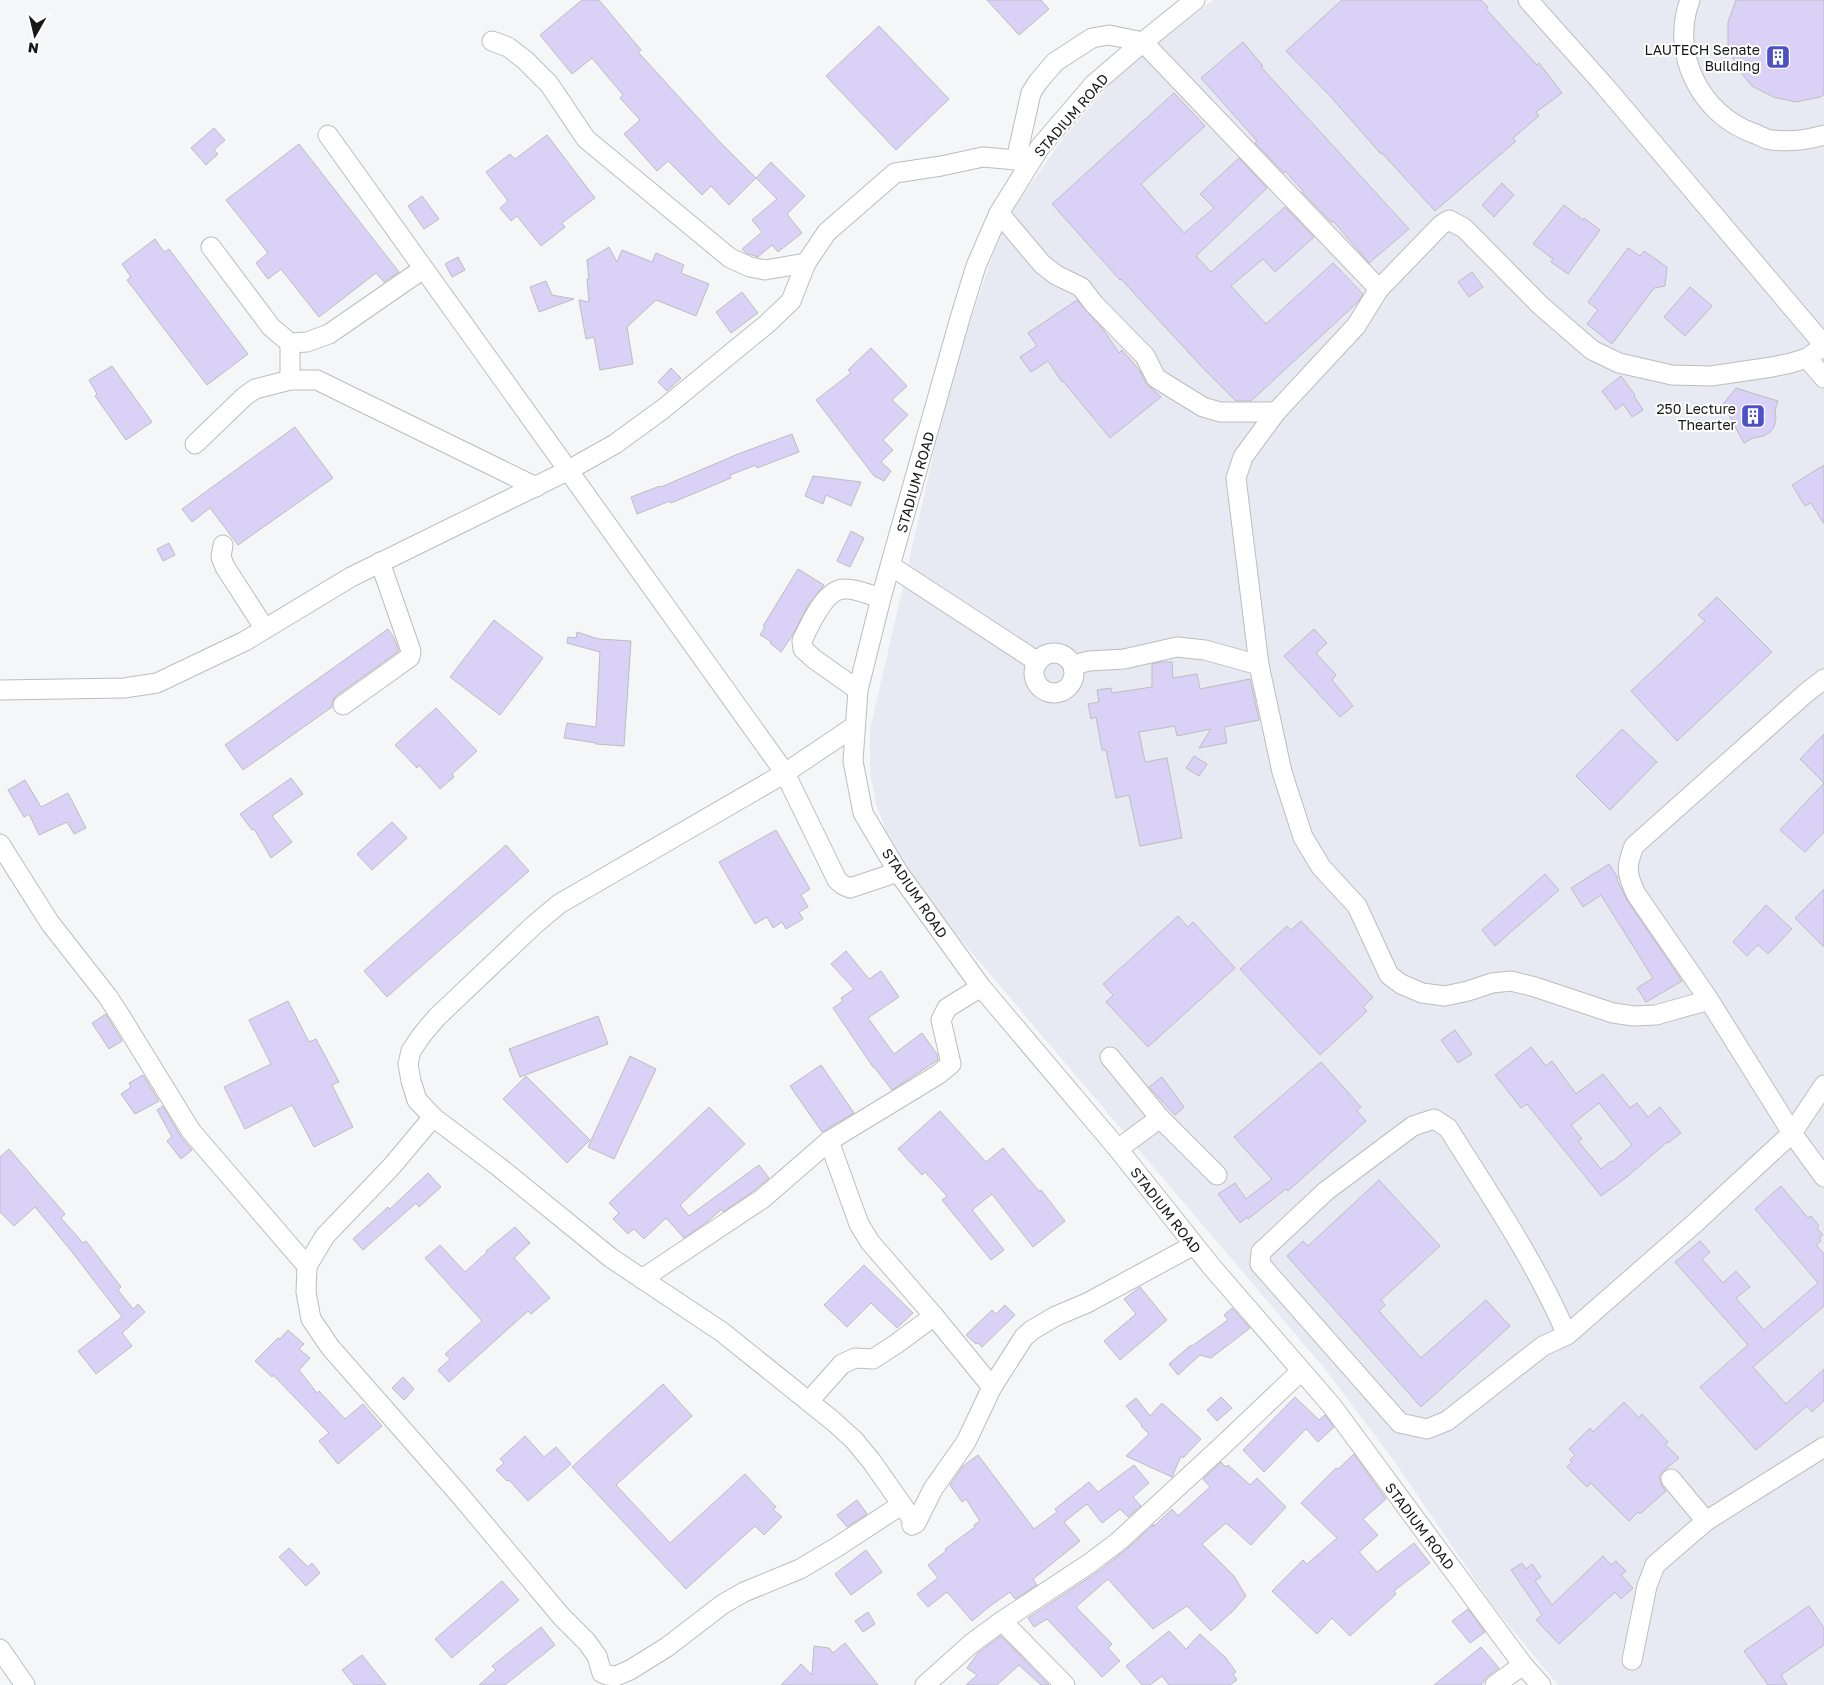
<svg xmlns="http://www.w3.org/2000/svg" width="1824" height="1685" font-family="'Golos Text',sans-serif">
<rect width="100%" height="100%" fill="#f5f6f8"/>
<!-- built -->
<path fill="#e8eaf3" d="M1213,0H1824V1685H1558L1492,1605L1397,1465L1325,1369L899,867L876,804L870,773V730L952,374L992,257L1012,210L1065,136L1120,73Z"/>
<!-- building -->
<g fill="#dad1f7" stroke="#bdbdbe" fill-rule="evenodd">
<path d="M582,0H599L641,50L638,52L719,141L756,178L729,205L711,186L702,195L668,161L657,171L624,134L640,120L620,98L623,95L592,58L572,74L540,35Z"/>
<path d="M987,0H1041L1049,9L1019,35Z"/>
<path d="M1342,0H1481L1488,7L1486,9L1537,65L1539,63L1562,93L1536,112L1539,116L1513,138L1516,141L1435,211L1382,153L1381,154L1330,96L1286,51Z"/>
<path d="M1736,0H1824V95L1820,97L1796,102L1773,97L1752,86L1737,68L1728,45V22Z"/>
<path d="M879,26L949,99L896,150L826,76Z"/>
<path d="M1243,42L1263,66L1261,67L1409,229L1369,263L1334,222H1331L1302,192L1303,191L1285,171L1284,173L1255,143L1257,141L1201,78Z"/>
<path d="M1174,93L1205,126L1141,184L1184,233L1214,208L1200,194L1239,158L1267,188L1196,256L1211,272L1285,207L1314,237L1275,272L1263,259L1231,286L1266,324L1333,263L1363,294L1358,302L1251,401H1236L1202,367L1121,279L1120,280L1052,204Z"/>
<path d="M214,128L225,140L214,150L218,154L206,165L191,148Z"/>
<path d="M547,135L595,198L562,223L565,227L541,246L517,216L511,221L500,208L508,201L486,172L510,154L515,159Z"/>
<path d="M299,144L399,272L384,282L376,273L319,317L281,269L268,279L256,263L268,253L226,200Z"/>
<path d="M771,162L805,196L787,214L802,233L778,252L772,245L758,257L746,253L742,249L762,232L752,220L777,199L756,178Z"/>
<path d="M1502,183L1514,195L1494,217L1482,205Z"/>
<path d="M422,196L439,219L424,229L408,206Z"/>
<path d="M1564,205L1583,220L1584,218L1600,230L1568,274L1551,262L1553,259L1533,244Z"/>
<path d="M155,239L164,252L169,249L248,354L207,385L127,280L131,277L122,264Z"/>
<path d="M609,247L617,262L622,250L652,262L656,253L684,265L681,273L709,284L696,316L656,300L627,327L633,364L600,370L594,337L586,339L579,300L589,302L587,279H589L587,260Z"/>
<path d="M1628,248L1640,256L1644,251L1667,267L1665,286L1654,288L1612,344L1587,324L1598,310L1588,302Z"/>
<path d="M458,257L465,270L452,277L445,264Z"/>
<path d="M1472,272L1483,287L1469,297L1458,282Z"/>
<path d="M546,281L552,295L574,299L539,312L530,287Z"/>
<path d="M1690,287L1712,306L1685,336L1664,317Z"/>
<path d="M742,292L758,313L731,333L716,312Z"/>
<path d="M1077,300L1102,328L1119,353L1122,350L1140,371L1146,383L1161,397L1110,438L1063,381L1062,382L1048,361L1031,372L1020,357L1037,346L1028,333Z"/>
<path d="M871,348L907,386L892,400L908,415L883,440L893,450L881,462L891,471L884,481L874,476L816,400L851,373L848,370Z"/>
<path d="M112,366L152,422L126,440L95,396L97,394L89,380Z"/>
<path d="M671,368L681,378L667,391L658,382Z"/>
<path d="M1621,376L1635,395L1634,396L1643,410L1632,417L1623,404L1616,410L1602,391Z"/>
<path d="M1736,388L1778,401L1775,410L1776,419L1774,427L1770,432L1764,436L1753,438L1744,443L1723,404Z"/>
<path d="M295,427L333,478L238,545L210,508L192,522L182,509Z"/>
<path d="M792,434L799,452L757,468L756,465L730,475L731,478L671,503L670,501L637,514L631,497L660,486L661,487L738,454Z"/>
<path d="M1824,465V524L1811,503L1805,506L1792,485Z"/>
<path d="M813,476L861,482L851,506L826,495L823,504L805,496Z"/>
<path d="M851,531L864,538L850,567L837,561Z"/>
<path d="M169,543L175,555L163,561L157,549Z"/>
<path d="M798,569L824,585L809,604L792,636L781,652L770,643L772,642L760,635L765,627L763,626Z"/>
<path d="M1717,597L1772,652L1677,741L1631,691L1705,621L1698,615Z"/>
<path d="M494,620L543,658L500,715L450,677Z"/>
<path d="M388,629L394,638L399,651L336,696L333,701L332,707L243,770L225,745Z"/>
<path d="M1314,629L1327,643L1316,653L1336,675L1332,680L1353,706L1340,717L1284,656Z"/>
<path d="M577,632L599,639L631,641L624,746L596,744V743L564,738L567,723L596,727L600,652L567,643L568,637L576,638Z"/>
<path d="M1161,662H1172L1173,678L1197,674L1200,689L1250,679L1259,720L1224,727L1227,743L1199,748L1211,729L1177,736L1175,726L1139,732L1145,762L1167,758L1182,838L1140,846L1129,795L1116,798L1106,750H1102L1096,717L1091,719L1088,704L1099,702L1097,690L1111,688L1112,693L1152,687V664Z"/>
<path d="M436,708L477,751L452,774L454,777L440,789L419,765L417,768L395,745Z"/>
<path d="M1622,729L1657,762L1610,810L1576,776Z"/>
<path d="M1824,734V783L1800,759Z"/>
<path d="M1194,756L1207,764L1199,776L1186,768Z"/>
<path d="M291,778L303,794L272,816L292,842L271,858L254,829L252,830L240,814Z"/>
<path d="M25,780L41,807L68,793L86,828L74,834L67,822L39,835L29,814L24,817L8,790Z"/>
<path d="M1824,783V832L1805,852L1780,830Z"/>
<path d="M392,822L407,838L372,870L357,854Z"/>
<path d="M776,830L810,889L801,895L808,907L799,912L803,919L786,929L782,922L773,928L767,917L755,924L719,862Z"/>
<path d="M506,845L529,871L387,997L364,971Z"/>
<path d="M1609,864L1618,878L1617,880L1627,900L1682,981L1646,1002L1637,988L1653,978L1601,895L1583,907L1571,888Z"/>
<path d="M1545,874L1559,890L1495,946L1482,930Z"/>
<path d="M1824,889V947L1795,918Z"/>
<path d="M1766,905L1792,929L1768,954L1758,945L1747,956L1733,942Z"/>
<path d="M1178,916L1188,927L1193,922L1235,968L1148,1047L1106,1002L1113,995L1103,984Z"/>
<path d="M1301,921L1373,997L1363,1007L1367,1011L1320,1055L1240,969L1287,926L1291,930Z"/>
<path d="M846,951L869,979L881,971L899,997L868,1018L894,1054L922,1033L937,1054L938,1060L892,1090L874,1067H873L833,1008L843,1001L841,998L854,989L831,964Z"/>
<path d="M288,1001L309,1042L316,1039L339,1082L332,1085L353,1127L314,1147L292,1105L245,1129L224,1087L271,1064L249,1020Z"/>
<path d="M106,1014L122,1041L109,1049L92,1023Z"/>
<path d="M598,1016L608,1044L520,1077L509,1049Z"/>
<path d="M1455,1030L1472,1054L1458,1063L1441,1040Z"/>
<path d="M1531,1047L1546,1066L1552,1061L1576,1094L1603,1074L1630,1108L1637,1103L1648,1117L1660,1107L1681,1133L1668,1143L1667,1142L1628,1176L1601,1196L1527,1104L1521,1108L1495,1075ZM1599,1103L1632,1145L1612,1162L1611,1161L1601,1169L1578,1141L1582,1139L1571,1125Z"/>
<path d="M630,1056L656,1069L614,1159L588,1147Z"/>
<path d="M1321,1062L1361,1107L1357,1111L1366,1121L1288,1191L1286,1189L1248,1219L1247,1217L1240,1223L1218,1194L1235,1183L1246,1199L1272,1179L1234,1137Z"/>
<path d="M821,1065L854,1113L822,1132L790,1086Z"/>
<path d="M143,1075L159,1101L135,1114L121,1094L131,1087L129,1083Z"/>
<path d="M526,1076L590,1140L567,1163L503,1099Z"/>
<path d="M1162,1077L1184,1107L1175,1115L1149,1087Z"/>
<path d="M163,1106L181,1137L192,1150L181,1159L167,1141L172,1137L157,1110Z"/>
<path d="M709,1107L745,1144L680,1205L689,1216L759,1165L769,1178L755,1190L723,1212L722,1209L707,1222L684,1238L666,1218L644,1239L634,1229L628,1234L613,1219L619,1213L609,1203Z"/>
<path d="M940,1111L986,1162L1003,1148L1039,1191L1041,1190L1065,1221L1033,1247L992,1194L972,1210L1004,1250L991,1260L942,1200L947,1196L925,1172L922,1175L898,1149Z"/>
<path d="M9,1149L65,1214L61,1218L83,1243L86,1241L121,1287L118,1290L133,1309L138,1304L145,1312L122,1333L132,1346L96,1374L78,1351L122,1317L72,1252L35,1207L14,1226L0,1212V1157Z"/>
<path d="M428,1173L441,1187L419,1207L416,1203L363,1250L353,1239L388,1207L390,1209Z"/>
<path d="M1379,1180L1440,1246L1381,1300L1385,1305L1379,1311L1421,1358L1486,1300L1510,1326L1421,1407L1287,1256L1303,1241L1308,1246Z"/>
<path d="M1781,1186L1808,1218L1811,1216L1819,1226L1817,1228L1823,1235L1819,1238L1821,1241L1816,1245L1824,1254V1306L1753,1367L1786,1404L1824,1369V1401L1812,1412L1807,1406L1756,1450L1700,1387L1748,1345L1675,1262L1700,1241L1710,1252L1702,1259L1723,1283L1736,1271L1750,1287L1736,1298L1764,1330L1818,1283L1755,1209Z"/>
<path d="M515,1227L530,1243L514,1258L550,1298L531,1314L528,1311L449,1382L438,1370L450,1359L445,1354L482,1321L425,1258L440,1245L465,1272L487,1252L486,1251Z"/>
<path d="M864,1265L913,1313L897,1328L871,1303L847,1327L824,1305Z"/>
<path d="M1140,1287L1167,1320L1120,1360L1104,1341L1136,1314L1124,1299Z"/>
<path d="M1005,1305L1015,1315L982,1347L978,1343L976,1344L966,1335L992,1310L996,1314Z"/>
<path d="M1232,1308L1250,1328L1211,1358L1200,1355L1178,1375L1169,1364L1191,1345L1192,1346L1228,1320L1224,1315Z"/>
<path d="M288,1330L304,1344L299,1349L310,1358L299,1370L317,1393L319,1391L345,1419L363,1404L382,1426L338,1464L319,1441L329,1433L273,1375L272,1377L255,1361L278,1338L280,1339Z"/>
<path d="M403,1377L414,1389L404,1400L392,1388Z"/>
<path d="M663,1384L692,1416L616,1485L670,1543L745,1474L776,1507L773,1509L782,1517L764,1535L755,1526L686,1589L572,1467Z"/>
<path d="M1221,1397L1232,1408L1217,1421L1207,1410Z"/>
<path d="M1295,1397L1319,1420L1325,1415L1334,1427L1318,1442L1306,1429L1264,1472L1243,1450Z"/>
<path d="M1136,1398L1150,1416L1162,1403L1201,1439L1183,1458L1181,1456L1172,1477L1126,1456L1149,1434L1141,1426L1142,1425L1126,1406Z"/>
<path d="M1624,1402L1639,1418L1642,1414L1668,1442L1665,1444L1679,1458L1663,1471L1659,1477L1662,1486L1666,1491L1640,1514L1638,1512L1629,1521L1591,1483L1587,1487L1567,1467L1572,1462L1570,1460L1575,1455L1569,1449L1590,1428L1593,1432Z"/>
<path d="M525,1436L544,1457L556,1447L571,1464L528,1501L509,1480L507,1481L496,1470L504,1463L500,1459Z"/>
<path d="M1354,1454L1386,1499L1363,1519L1378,1535L1359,1552L1377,1572L1414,1543L1430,1563L1394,1591L1396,1594L1350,1636L1332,1618L1317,1634L1272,1591L1303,1560L1307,1564L1337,1538L1301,1503L1336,1468L1338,1469Z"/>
<path d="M978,1455L1034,1529L1057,1512L1055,1509L1089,1482L1098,1492L1134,1465L1149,1483L1133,1497L1141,1506L1128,1517L1120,1509L1102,1523L1087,1504L1064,1522L1080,1541L1033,1579L1037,1585L1015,1599L1010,1592L989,1607L972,1621L947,1592L928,1607L917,1594L938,1578L928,1565L946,1551L945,1549L975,1527L974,1525L980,1521L966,1499L962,1502L950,1485L963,1466Z"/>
<path d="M1221,1462L1226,1467L1228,1465L1250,1485L1257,1478L1286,1507L1251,1545L1226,1523L1202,1544L1234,1576L1246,1596L1233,1611L1211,1631L1187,1606L1153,1629L1108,1579L1076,1607L1112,1644L1108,1648L1120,1661L1102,1677L1047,1619L1034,1627L1028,1618L1099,1571L1127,1549L1154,1524L1153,1527L1172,1509L1178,1516L1210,1487L1203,1479Z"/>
<path d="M857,1500L867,1514L847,1527L837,1515Z"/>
<path d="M289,1548L308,1567L312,1563L320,1573L306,1586L279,1557Z"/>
<path d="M866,1550L882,1572L851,1595L835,1574Z"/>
<path d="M1603,1556L1611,1565L1616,1561L1626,1571L1621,1575L1633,1588L1621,1599L1615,1592L1559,1644L1536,1620L1542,1615L1511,1570L1522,1563L1526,1569L1532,1564L1541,1577L1535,1581L1552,1605Z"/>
<path d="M502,1581L519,1600L452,1658L435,1639Z"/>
<path d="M1809,1606L1824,1628V1645L1781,1675L1787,1685H1768L1744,1651Z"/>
<path d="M1468,1609L1485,1632L1470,1643L1452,1621Z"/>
<path d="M868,1612L875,1624L863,1632L855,1621Z"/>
<path d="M541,1627L555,1645L505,1685H479L496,1670L492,1666Z"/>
<path d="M1169,1631L1186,1649L1200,1634L1226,1658L1236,1672L1233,1674L1237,1680L1230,1685H1169L1162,1676L1150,1685H1142L1126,1666Z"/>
<path d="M1001,1636L1049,1685H1041L1019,1665L997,1685H966L977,1675L967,1668L978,1653Z"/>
<path d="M845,1643L878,1685H781L801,1664L812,1675L814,1646L829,1648L833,1653Z"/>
<path d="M1481,1647L1499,1668L1488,1676L1481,1685H1434Z"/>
<path d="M362,1655L386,1685H354L342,1670Z"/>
</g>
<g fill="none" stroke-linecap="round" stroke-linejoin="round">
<defs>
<g id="minor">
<path d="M1195,0L1143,42L1094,84L1040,147L999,213L976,266L960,318L881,598L858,690L853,761L863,813L898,872L981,987L1118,1149L1211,1266L1332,1406L1523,1665L1541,1685"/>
<path d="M1528,0L1603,84L1824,345"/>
<path d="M1690,0C1670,53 1700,114 1753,133C1759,135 1765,139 1771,140C1789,142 1807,140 1824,135"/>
<path d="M492,41L508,47L525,60L549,84L586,139L730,258L750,267L765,270L806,263"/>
<path d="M328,135L785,773L837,880L843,885L850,888L898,872"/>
<path d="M1016,160L1031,93L1038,82L1055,62L1092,38L1109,35L1143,42L1379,289L1356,326L1276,412L1243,457L1236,478L1259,665L1282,772L1303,837L1321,867L1357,906L1389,975L1401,984L1422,993L1445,996L1468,991L1492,983L1511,981L1535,987L1613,1013L1634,1016L1656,1015L1709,1000"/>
<path d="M999,213L1042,264L1056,275L1081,287L1094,304L1145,356L1156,378L1203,407L1220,412H1276"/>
<path d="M211,247L271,327L290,343L307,342L329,334L423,269"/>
<path d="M1379,289L1441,225L1449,220L1464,228L1540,305L1592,350L1619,363L1672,375L1711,376L1772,367L1791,363L1807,358L1824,346"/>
<path d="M290,343V380"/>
<path d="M1807,358L1824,378"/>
<path d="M195,444L245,396L255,389L290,380H317L536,487"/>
<path d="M223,545L221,557L225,567L265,629"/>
<path d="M891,566L1038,662"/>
<circle cx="1054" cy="673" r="20"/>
<path d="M1073,665L1089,661L1124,659L1177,647L1205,650L1259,665"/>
<path d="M1824,679L1806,693L1634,846C1626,867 1626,873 1636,894L1709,1000L1792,1133L1824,1177"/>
<path d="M0,690L124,688L157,683L245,641L351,577L567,471L615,444L663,409L768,323L791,301L806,263L827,232L895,173L941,166L983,157L1016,160L1027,163"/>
<path d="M858,690L814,659L803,649L802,641C809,626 825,589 844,589C855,588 870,595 881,598"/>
<path d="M343,705L410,657L411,651L380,562"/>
<path d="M855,726L785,773L559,904L534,925L437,1017L421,1036L411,1051L408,1064L411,1081L417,1100L433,1117L499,1167L611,1258L722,1332L833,1421L854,1440L872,1462L912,1519V1525"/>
<path d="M0,844L50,923L108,997L121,1017L191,1131L307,1266"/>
<path d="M1110,1057L1160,1118"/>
<path d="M433,1117L392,1166L325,1236L307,1266L306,1292L311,1319L330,1347L459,1494L561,1616L586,1641L597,1656L602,1673L607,1675L616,1676L630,1670L667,1647L723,1604L744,1592L800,1569L837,1547L901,1505"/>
<path d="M829,1141L859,1224L870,1242L934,1316L992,1387"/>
<path d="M1118,1149L1160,1118L1217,1175"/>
<path d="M642,1279L762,1199L829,1141L939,1074L951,1064L941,1020L947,1008L981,987"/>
<path d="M1567,1335C1535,1261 1490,1195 1448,1128L1434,1119L1413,1126L1326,1191L1261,1252L1260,1264L1400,1423L1427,1429L1447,1421L1543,1346L1567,1335L1695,1223L1792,1133L1824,1085"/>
<path d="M809,1401L842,1364L855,1358L873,1359L896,1344L934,1316"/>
<path d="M1671,1479L1706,1521"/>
<path d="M912,1525L916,1523L933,1489L966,1442L992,1387L1024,1337L1032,1330L1056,1316L1087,1303L1194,1245"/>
<path d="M1002,1621L1065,1685"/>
<path d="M0,1649L25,1685"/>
<path d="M1632,1660L1647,1586L1655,1565L1706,1521L1824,1447"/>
<path d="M925,1685L972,1643L1002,1621L1090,1563L1119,1541L1221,1447L1301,1371"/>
<path d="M1495,1685L1523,1665"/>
</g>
</defs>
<!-- minor casing -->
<use href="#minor" stroke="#bdbdbf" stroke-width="21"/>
<!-- minor -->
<use href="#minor" stroke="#fff" stroke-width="19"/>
</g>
<!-- icons -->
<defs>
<symbol id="building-square" viewBox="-11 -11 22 22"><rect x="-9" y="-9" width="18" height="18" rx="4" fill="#4e50c6" stroke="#fff"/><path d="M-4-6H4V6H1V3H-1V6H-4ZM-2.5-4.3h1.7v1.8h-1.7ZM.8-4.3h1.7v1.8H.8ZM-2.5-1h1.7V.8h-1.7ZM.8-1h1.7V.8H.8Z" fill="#fff"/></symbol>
</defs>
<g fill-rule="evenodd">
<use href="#building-square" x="1764" y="43" width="28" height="28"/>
<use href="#building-square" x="1739" y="402" width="28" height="28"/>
</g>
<g text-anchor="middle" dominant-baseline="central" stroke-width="4" stroke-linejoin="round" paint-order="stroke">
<!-- poi labels -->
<g font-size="14" fill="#181819" stroke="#fff" text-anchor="end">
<text x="1760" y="49">LAUTECH Senate<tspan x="1760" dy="16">Building</tspan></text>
<text x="1736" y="408">250 Lecture<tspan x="1736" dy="16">Thearter</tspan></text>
</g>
<!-- street labels -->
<g font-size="14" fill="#181819" stroke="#fff">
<text transform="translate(1071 115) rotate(-49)">STADIUM ROAD</text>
<text transform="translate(915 482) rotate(-74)">STADIUM ROAD</text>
<text transform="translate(915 893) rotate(56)">STADIUM ROAD</text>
<text transform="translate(1166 1210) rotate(52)">STADIUM ROAD</text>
<text transform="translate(1420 1526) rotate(53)">STADIUM ROAD</text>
</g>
</g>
<!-- north arrow -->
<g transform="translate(35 35) rotate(188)" stroke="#ffffff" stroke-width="4" paint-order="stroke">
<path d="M0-4L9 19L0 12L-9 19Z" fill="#181819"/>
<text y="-8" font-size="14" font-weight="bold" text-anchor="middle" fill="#181819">N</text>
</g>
</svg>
